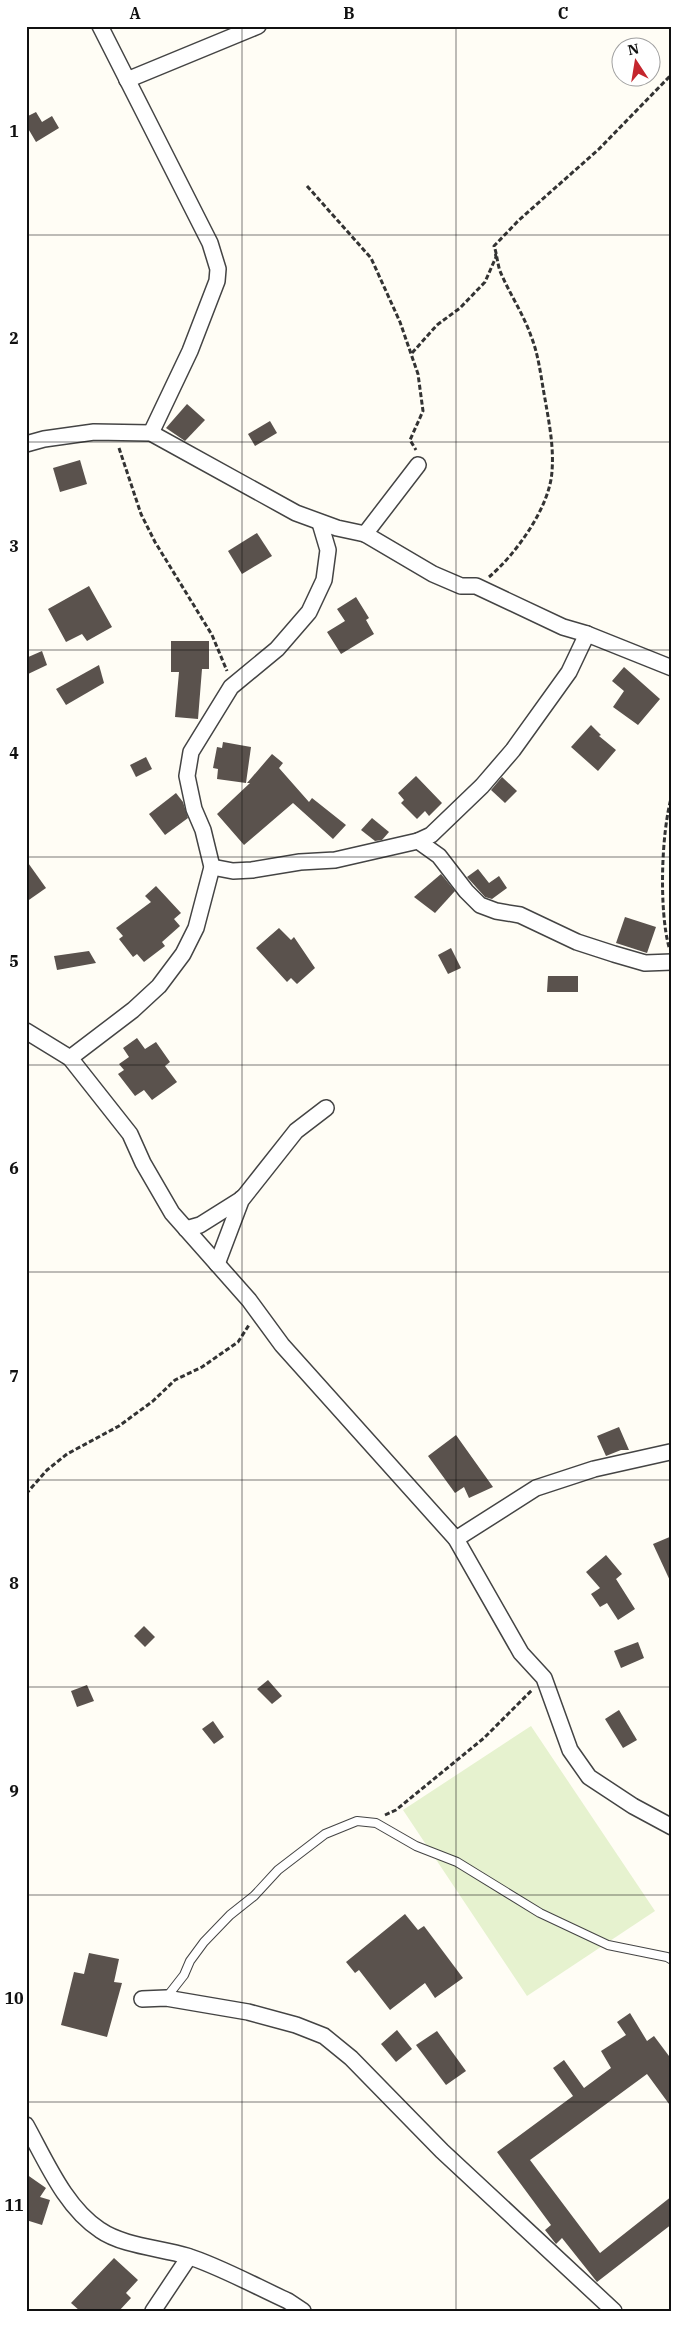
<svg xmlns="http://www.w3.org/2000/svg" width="698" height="2337" font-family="'IBM Plex Serif',serif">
<rect width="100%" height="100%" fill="#fffdf5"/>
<!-- pitch -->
<path fill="#e6f2cf" d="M531,1726L655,1911L527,1996L403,1810Z"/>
<!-- building -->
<g fill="#5a524d">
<path d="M36,112L42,122L52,116L59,128L36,142L26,125V117Z"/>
<path d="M187,404L205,420L185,441L166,428Z"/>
<path d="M270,421L277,433L255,446L248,434Z"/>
<path d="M80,460L87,484L60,492L53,468Z"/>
<path d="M257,533L272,556L242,574L228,551Z"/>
<path d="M89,586L112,627L87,641L82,634L66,642L48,609Z"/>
<path d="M356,597L369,618L366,620L374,634L341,654L327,632L345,621L337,609Z"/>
<path d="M171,641H209V669H202L198,719L175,717L179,672H171Z"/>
<path d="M42,651L47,665L26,675V658Z"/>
<path d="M99,665L104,683L66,705L56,689Z"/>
<path d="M624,667L660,699L638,725L613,707L624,691L612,681Z"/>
<path d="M591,725L601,735L599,736L616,750L598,771L571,747Z"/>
<path d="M223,742L251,747L246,783L217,779L218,769L213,768L217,747L222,748Z"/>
<path d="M272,754L283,763L279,768L309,802L312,798L346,825L333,839L293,803L244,845L217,814L250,783H247Z"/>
<path d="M146,757L152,769L136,777L130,765Z"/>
<path d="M416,776L442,803L429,816L425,811L417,819L401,803L404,800L398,793Z"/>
<path d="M502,777L517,791L505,803L491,790Z"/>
<path d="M176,793L183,802L188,818L165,835L149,814Z"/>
<path d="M372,818L389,832L382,840L375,841L361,830Z"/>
<path d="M26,860L46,888L26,902Z"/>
<path d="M478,869L489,883L499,876L507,888L492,899L485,897L467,877Z"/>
<path d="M441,874L455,891L435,913L414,897Z"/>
<path d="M156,886L181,913L174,919L180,926L162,942L165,946L144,962L137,954L133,957L119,939L123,936L116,928L151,902L145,896Z"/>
<path d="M625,917L656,927L647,953L616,943Z"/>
<path d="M279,928L291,940L294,937L315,968L297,984L291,978L287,982L256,948Z"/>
<path d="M451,948L461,968L448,974L438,955Z"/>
<path d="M89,951L96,963L57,970L54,956Z"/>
<path d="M548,976H578V992H547Z"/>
<path d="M137,1038L145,1049L156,1042L170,1062L165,1066L177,1082L152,1100L144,1090L135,1096L118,1074L124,1070L119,1064L129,1057L123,1048Z"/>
<path d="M619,1427L629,1450H621L606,1456L597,1436Z"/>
<path d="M456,1435L493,1487L469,1498L464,1487L455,1493L428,1456Z"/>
<path d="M672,1536V1585L653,1544Z"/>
<path d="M606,1555L622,1574L616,1579L635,1609L618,1620L607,1603L600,1607L591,1594L600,1588L586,1572Z"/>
<path d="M144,1626L155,1637L145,1647L134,1636Z"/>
<path d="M638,1642L644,1658L621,1668L614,1651Z"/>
<path d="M268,1680L282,1696L272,1704L257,1689Z"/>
<path d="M87,1685L94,1701L77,1707L71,1691Z"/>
<path d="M619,1710L637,1740L623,1748L605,1719Z"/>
<path d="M213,1721L224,1737L214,1744L202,1729Z"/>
<path d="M405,1914L418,1930L424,1926L463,1978L435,1998L425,1983L390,2010L359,1970L355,1973L346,1962Z"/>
<path d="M89,1953L119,1959L114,1982L122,1983L107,2037L61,2025L74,1972L84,1974Z"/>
<path d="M630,2013L647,2041L654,2036L672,2060V2108L647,2074L530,2160L600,2253L672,2196V2224L597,2282L562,2238L556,2244L545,2230L551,2225L497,2152L573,2096L553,2068L564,2060L584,2088L611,2068L601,2051L626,2035L617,2022Z"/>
<path d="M397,2030L412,2049L396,2062L381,2044Z"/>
<path d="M437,2031L466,2071L446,2085L416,2045Z"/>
<path d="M26,2174L46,2188L40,2197L50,2200L42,2225L26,2220Z"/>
<path d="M114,2258L138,2280L126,2293L131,2298L119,2311H80L71,2303Z"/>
</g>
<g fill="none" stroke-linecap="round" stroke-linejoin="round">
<defs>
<path id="lane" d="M166,1998L184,1975L190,1961L204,1942L230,1915L254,1896L278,1870L325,1834L357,1821L376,1823L416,1846L457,1862L540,1913L608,1945L667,1957L672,1960"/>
<g id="street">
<path d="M100,26L210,243L218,269L217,281L190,351L151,433"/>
<path d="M127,80L258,26"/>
<path d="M26,444L44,439L94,432L151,433L296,513L337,528L365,534L433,574L461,586H476L563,627L587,634L672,668"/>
<path d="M365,534L418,465"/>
<path d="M418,841L431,835L482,786L513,750L569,672L587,634"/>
<path d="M212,867L233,871L252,870L300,862L335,860L418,841L439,856L466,891L480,905L496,911L520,915L577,942L614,954L645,963L672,962"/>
<path d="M26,1031L70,1058L130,1134L143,1163L172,1213L249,1300L282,1345L456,1539L521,1653L544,1678L570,1750L589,1777L633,1806L672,1827"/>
<path d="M70,1058L133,1010L159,986L183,954L196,928L212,867L203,830L194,809L187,776L191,752L231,687L277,649L309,612L324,580L328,550L320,523"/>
<path d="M186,1229L200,1225L243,1198L296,1131L326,1108"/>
<path d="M217,1264L242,1198"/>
<path d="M456,1539L536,1488L594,1469L670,1452"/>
<path d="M142,1999L166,1998L248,2012L296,2025L324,2036L351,2058L442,2151L614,2311"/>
<path d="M26,2125C46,2161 65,2207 100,2230C123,2246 161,2248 187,2256C219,2266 257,2287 288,2301L303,2311"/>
<path d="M153,2311L189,2257"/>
</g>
</defs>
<!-- lane casing -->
<use href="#lane" stroke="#444" stroke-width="10"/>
<!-- street casing -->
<use href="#street" stroke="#444" stroke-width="18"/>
<!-- path -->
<g stroke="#333" stroke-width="3" stroke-dasharray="5 2.5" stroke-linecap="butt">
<path d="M307,186L371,258L400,322L418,374L423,411L410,440L416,450"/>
<path d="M412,353L437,325L460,308L485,282L496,257L495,252"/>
<path d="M119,448L141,514L155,542L212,635L227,671"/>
<path d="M489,577C516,554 550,507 552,471C554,447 549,422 545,399C541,378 539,356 531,336C523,313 509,293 500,271C497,262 497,254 494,246L519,220L599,149L672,74"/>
<path d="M669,947C659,911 661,832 672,795"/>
<path d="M26,1494L47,1470L67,1454L119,1426L153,1401L175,1380L202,1367L238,1342L249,1325"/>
<path d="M385,1815L396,1810L484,1738L532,1690"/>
</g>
<!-- lane -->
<use href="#lane" stroke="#fff" stroke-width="8"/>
<!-- street -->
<use href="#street" stroke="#fff" stroke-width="15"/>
</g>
<!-- grid -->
<path fill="none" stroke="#111" stroke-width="1" stroke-opacity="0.55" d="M242,26V2311M456,26V2311M26,235H672M26,442H672M26,650H672M26,857H672M26,1065H672M26,1272H672M26,1480H672M26,1687H672M26,1895H672M26,2102H672"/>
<!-- border -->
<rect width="698" height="2337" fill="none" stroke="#ffffff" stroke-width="55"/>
<!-- north arrow -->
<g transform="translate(636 62) rotate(348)"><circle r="24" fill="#ffffff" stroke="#a0a0a0"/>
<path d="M0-4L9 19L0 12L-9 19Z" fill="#c4262e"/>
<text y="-8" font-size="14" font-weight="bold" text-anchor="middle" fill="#111111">N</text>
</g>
<rect x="28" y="28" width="642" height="2282" fill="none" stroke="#111" stroke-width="2"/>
<g font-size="16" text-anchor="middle" font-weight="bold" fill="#111">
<text x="135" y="19">A</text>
<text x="349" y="19">B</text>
<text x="563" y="19">C</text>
<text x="14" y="137">1</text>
<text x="14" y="344">2</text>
<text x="14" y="552">3</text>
<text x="14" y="759">4</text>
<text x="14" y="967">5</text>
<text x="14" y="1174">6</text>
<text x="14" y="1382">7</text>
<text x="14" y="1589">8</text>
<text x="14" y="1797">9</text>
<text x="14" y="2004">10</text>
<text x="14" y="2211">11</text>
</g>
</svg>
